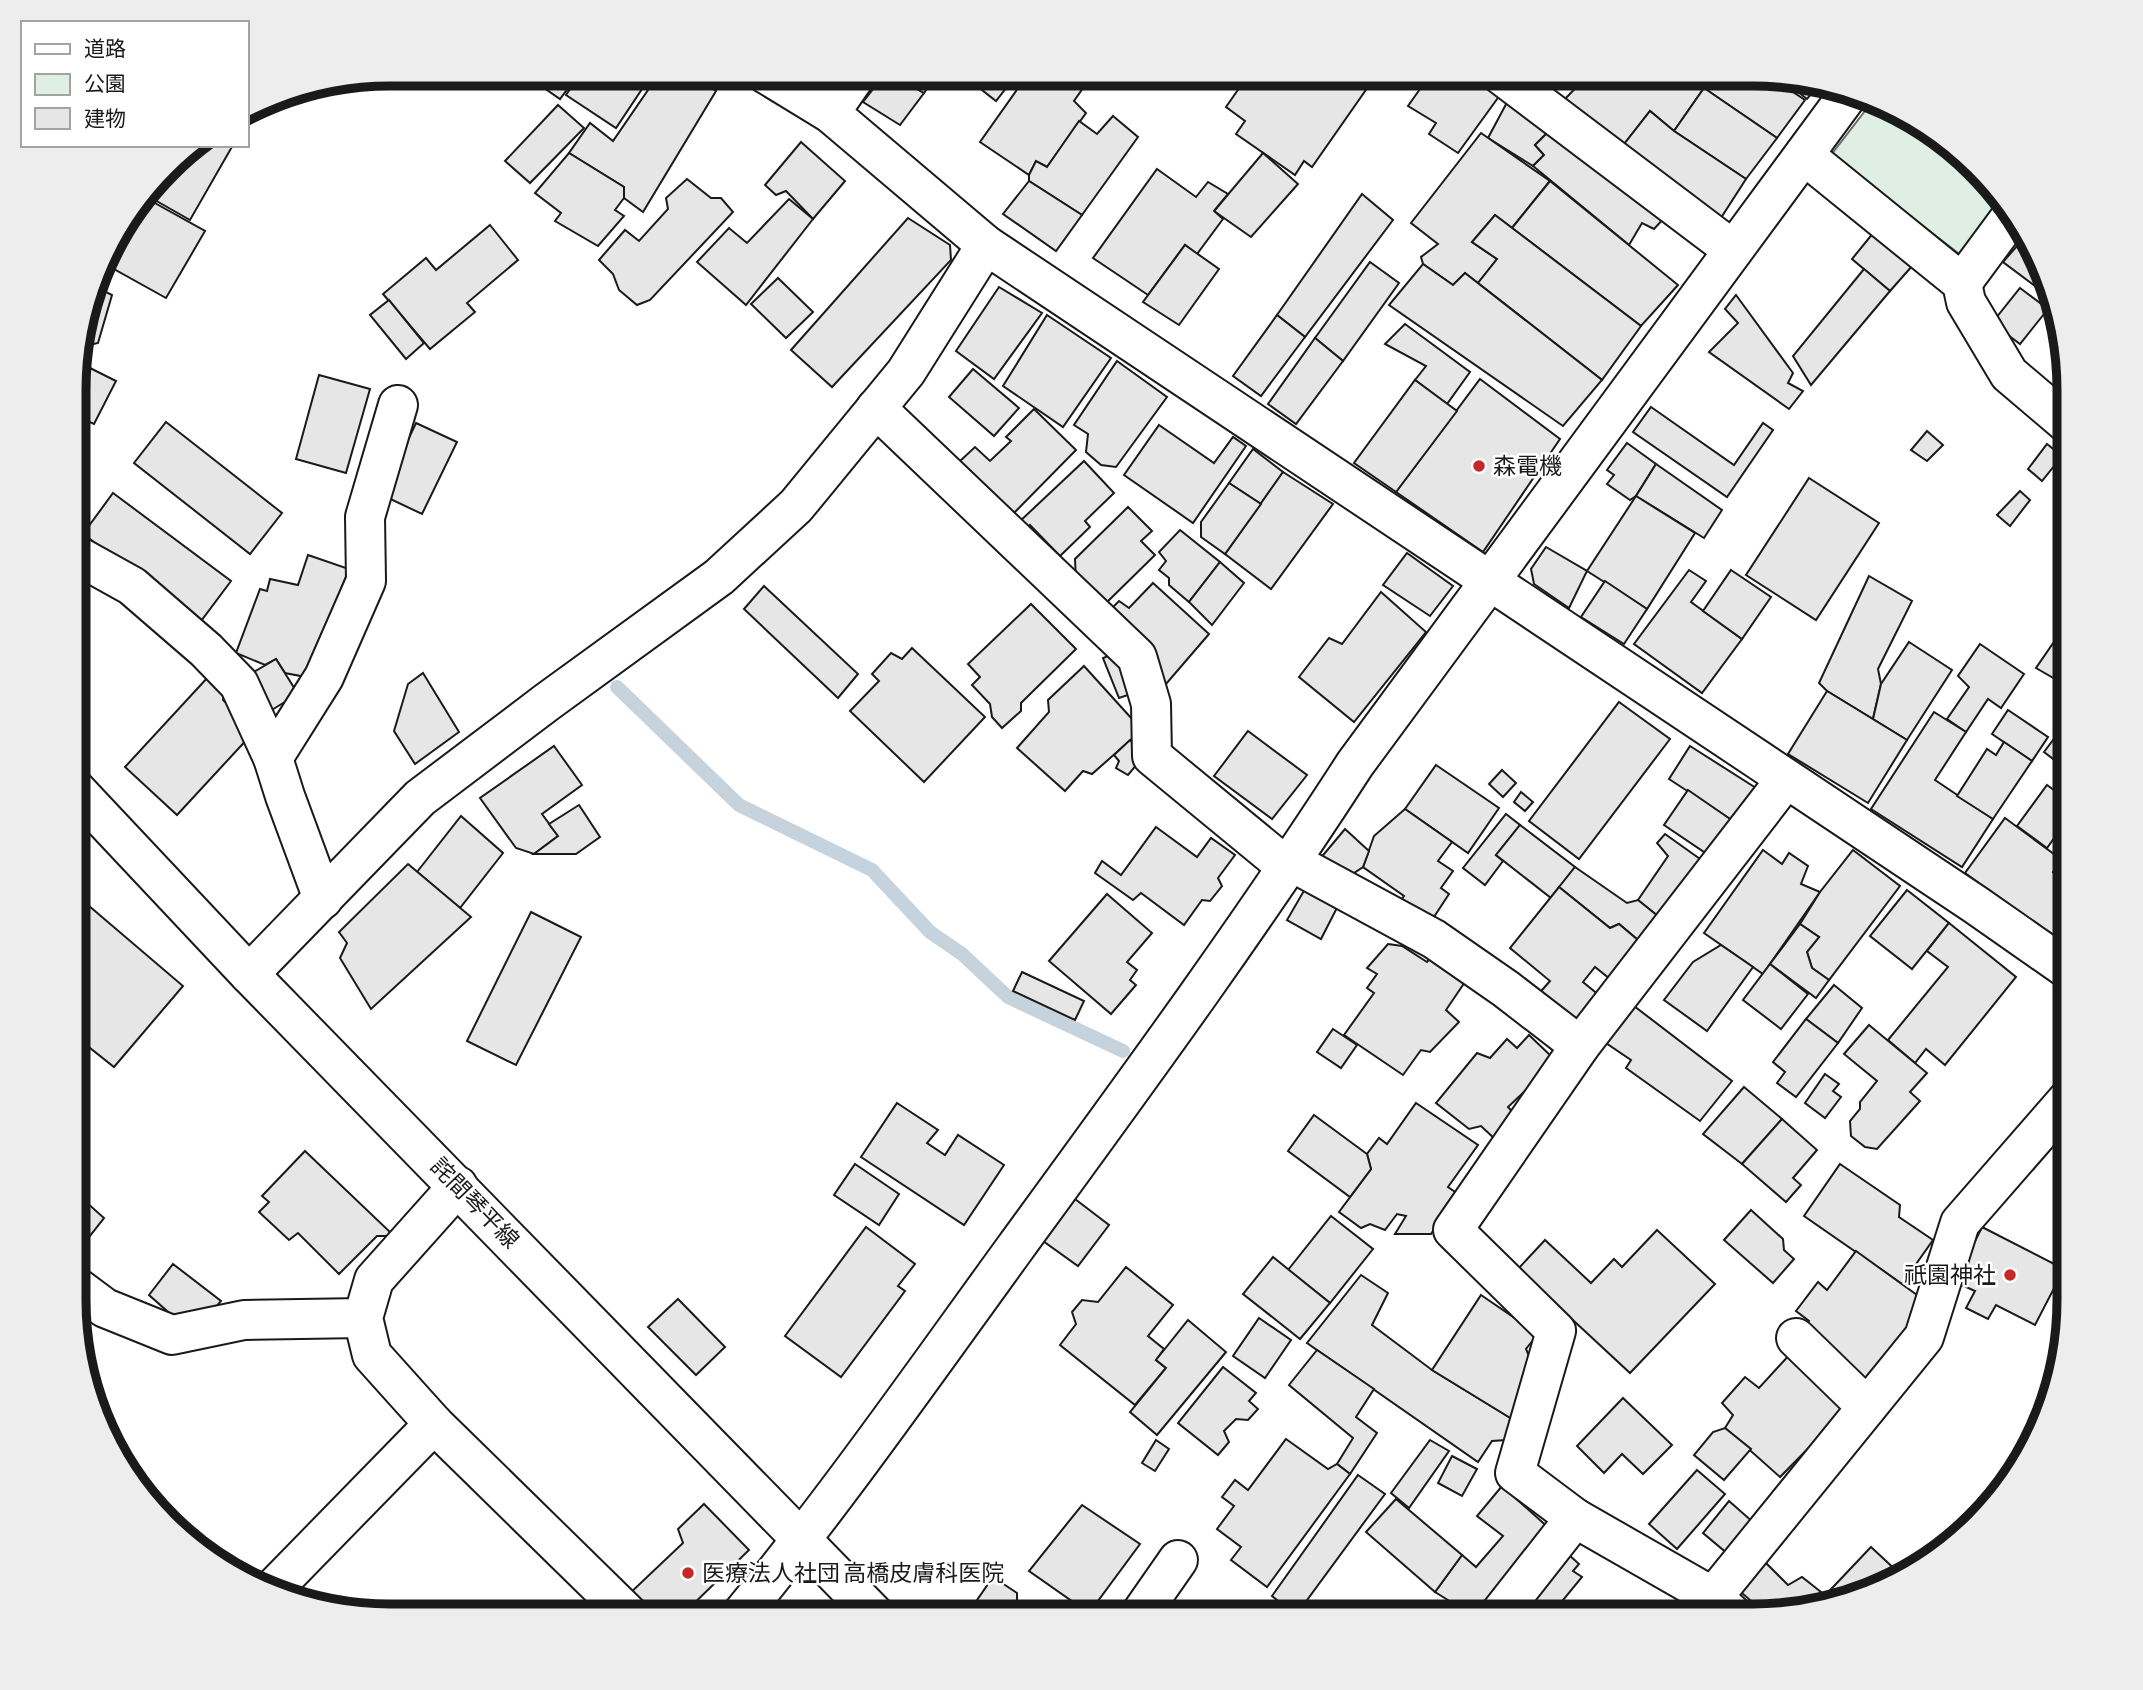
<svg xmlns="http://www.w3.org/2000/svg" width="2143" height="1690" font-family="'Asap Condensed','Noto Sans JP',sans-serif">
<rect width="100%" height="100%" fill="#fff"/>
<!-- green -->
<path fill="#e0efe3" stroke="#6a6a6a" stroke-width="2" d="M1875,98L1962,152L2003,210L1967,260L1831,155Z"/>
<g fill="none" stroke-linecap="round" stroke-linejoin="round">
<!-- stream -->
<path stroke="#c6d2dc" stroke-width="14" d="M617,687L739,805L872,870L930,932L962,954L1008,997L1123,1051"/>
</g>
<!-- building -->
<g fill="#e6e6e6" stroke="#1a1a1a" stroke-width="2">
<path d="M524,74H574L577,76L560,99Z"/>
<path d="M580,74H652L616,128L566,95Z"/>
<path d="M659,74H690L716,91L643,212L624,198V187L569,153L590,123L613,141Z"/>
<path d="M885,74H891L924,93L900,125L863,102Z"/>
<path d="M891,74H937L924,93Z"/>
<path d="M972,74H1017L996,101L968,79Z"/>
<path d="M1028,74H1093L1074,101L1086,113L1047,167L1036,161L1029,175L980,142Z"/>
<path d="M1249,74H1377L1312,167L1304,161L1295,175L1236,134L1245,121L1226,107Z"/>
<path d="M1470,74L1500,95L1458,153L1429,134L1436,123L1408,106L1425,82L1416,74Z"/>
<path d="M1589,74H1686L1704,88L1674,131L1650,111L1621,148L1564,100Z"/>
<path d="M1687,74H1713L1704,88Z"/>
<path d="M1713,74H1766L1805,100L1777,138L1704,88Z"/>
<path d="M1776,75L1819,85L1807,99Z"/>
<path d="M1704,88L1777,138L1746,179L1674,131Z"/>
<path d="M1512,93L1554,126L1535,145L1544,155L1533,166L1488,138Z"/>
<path d="M558,105L584,128L530,183L505,161Z"/>
<path d="M1650,111L1674,131L1746,179L1717,224L1621,148Z"/>
<path d="M1113,116L1138,137L1082,215L1029,181V175L1036,161L1047,167L1079,121L1097,134Z"/>
<path d="M1554,126L1666,216L1654,229L1642,223L1629,245L1533,166L1544,155L1535,145Z"/>
<path d="M1481,133L1550,181L1512,228L1495,215L1472,242L1497,259L1478,283L1465,273L1453,285L1423,264L1421,257L1438,244L1411,223Z"/>
<path d="M801,142L845,181L813,219L786,191L776,195L765,185Z"/>
<path d="M193,145H233L190,220L146,195L181,152Z"/>
<path d="M569,153L624,187V198L615,210L624,216L598,246L555,221L561,213L535,193Z"/>
<path d="M1263,153L1298,184L1251,237L1214,211Z"/>
<path d="M1157,169L1196,197L1208,182L1228,194L1214,211L1223,219L1197,254L1185,245L1148,295L1093,258Z"/>
<path d="M687,179L711,198H721L733,212L650,300L637,305L619,290L613,274L599,260L625,230L639,241L668,209L666,198Z"/>
<path d="M1029,181L1082,215L1056,251L1003,214Z"/>
<path d="M1550,181L1678,285L1641,326L1512,228Z"/>
<path d="M1362,194L1393,220L1305,337L1277,315Z"/>
<path d="M144,197L205,231L166,298L105,264L116,232Z"/>
<path d="M789,199L813,219L746,305L697,262L729,228L747,243Z"/>
<path d="M1495,215L1641,326L1602,380L1478,283L1497,259L1472,242Z"/>
<path d="M908,218L950,245L951,260L832,387L791,350Z"/>
<path d="M490,225L518,260L467,303L475,312L430,349L383,294L426,258L436,270Z"/>
<path d="M1874,232L1913,265L1890,291L1852,259Z"/>
<path d="M2024,238L2045,268L2051,298L2003,262Z"/>
<path d="M1185,245L1219,269L1179,325L1143,302Z"/>
<path d="M1370,262L1399,283L1343,361L1315,338Z"/>
<path d="M1423,264L1453,285L1465,273L1602,380L1563,426L1389,305Z"/>
<path d="M1864,269L1890,291L1811,385L1793,356Z"/>
<path d="M102,271L106,273L100,289L112,295L98,343L86,346L78,342Z"/>
<path d="M778,278L813,312L786,338L751,304Z"/>
<path d="M999,287L1042,313L994,379L956,351Z"/>
<path d="M2020,288L2048,309L2020,344L1992,323Z"/>
<path d="M1736,295L1793,373L1788,383L1803,391L1789,409L1709,352L1738,323L1725,309Z"/>
<path d="M389,300L424,343L406,359L370,315Z"/>
<path d="M1047,315L1111,358L1063,427L1003,386Z"/>
<path d="M1277,315L1305,337L1261,396L1233,376Z"/>
<path d="M1405,324L1470,372L1447,404L1415,380L1426,366L1385,344Z"/>
<path d="M1315,338L1343,361L1296,424L1268,404Z"/>
<path d="M76,361L116,381L94,424L76,416Z"/>
<path d="M1117,361L1167,397L1116,467L1101,465L1086,452L1088,434L1074,425Z"/>
<path d="M973,369L1019,408L994,436L949,397Z"/>
<path d="M319,375L370,389L346,473L296,459Z"/>
<path d="M1480,379L1560,439L1483,552L1396,492Z"/>
<path d="M1415,380L1457,411L1396,492L1354,463Z"/>
<path d="M1651,407L1734,465L1763,423L1773,430L1727,497L1633,432Z"/>
<path d="M1034,409L1076,450L1013,514L959,462L975,447L990,461L1011,441L1006,437Z"/>
<path d="M166,422L282,513L250,554L134,463Z"/>
<path d="M416,423L457,442L422,514L382,495Z"/>
<path d="M1159,425L1214,463L1233,437L1246,446L1193,523L1124,475Z"/>
<path d="M1927,431L1943,445L1927,461L1911,450Z"/>
<path d="M76,432L88,440L76,462Z"/>
<path d="M1627,443L1656,464L1636,496L1630,500L1607,484L1614,475L1607,470Z"/>
<path d="M2047,444L2062,456L2042,481L2028,469Z"/>
<path d="M1253,449L1283,472L1261,504L1229,483Z"/>
<path d="M1084,461L1114,493L1085,521L1090,527L1060,556L1030,525L1025,531L1018,523Z"/>
<path d="M1656,464L1722,510L1704,538L1636,496Z"/>
<path d="M1283,472L1333,504L1271,589L1225,554Z"/>
<path d="M1809,478L1879,523L1816,620L1746,575Z"/>
<path d="M1229,483L1261,504L1225,554L1201,537V522Z"/>
<path d="M2020,491L2030,500L2010,526L1997,515Z"/>
<path d="M113,493L231,581L201,621L83,534Z"/>
<path d="M1636,496L1695,533L1647,609L1587,571Z"/>
<path d="M1128,507L1152,531L1141,541L1155,555L1102,607L1076,582L1075,559Z"/>
<path d="M1180,530L1220,562L1189,602L1169,585V578L1159,570L1166,561L1159,552Z"/>
<path d="M1546,547L1587,571L1569,608L1534,584L1531,569Z"/>
<path d="M1407,553L1453,586L1430,616L1383,585Z"/>
<path d="M308,555L349,569L306,677L285,673L276,659L265,665L236,653L260,589L267,591L270,579L298,585Z"/>
<path d="M1220,562L1244,583L1212,625L1189,602Z"/>
<path d="M1689,570L1706,581L1691,602L1742,639L1702,693L1634,644Z"/>
<path d="M1731,570L1771,597L1742,639L1703,611Z"/>
<path d="M1869,576L1912,601L1878,669L1881,684L1873,719L1827,691L1819,683Z"/>
<path d="M1605,581L1647,609L1624,644L1581,617Z"/>
<path d="M1153,583L1209,634L1166,684L1150,669L1107,613L1119,601L1129,608Z"/>
<path d="M764,586L858,674L838,698L744,609Z"/>
<path d="M1381,592L1426,632L1354,722L1299,677L1329,638L1342,644Z"/>
<path d="M1031,604L1076,649L1021,703V711L1002,728L992,717L990,704L972,685L980,677L968,664Z"/>
<path d="M2069,620V687L2036,668Z"/>
<path d="M1909,642L1952,670L1907,740L1873,719L1881,684Z"/>
<path d="M1980,644L2024,674L2001,708L1988,699L1966,732L1947,719L1969,687L1958,676Z"/>
<path d="M912,648L985,717L924,782L850,711L879,681L872,674L891,653L902,659Z"/>
<path d="M1118,652L1134,693L1119,698L1103,658Z"/>
<path d="M276,659L298,694L270,711L247,676Z"/>
<path d="M1084,666L1142,730L1092,774L1083,771L1065,791L1017,748L1049,712L1048,700Z"/>
<path d="M423,673L459,732L415,764L394,731L408,684Z"/>
<path d="M209,676L225,691L223,700L241,717L251,735L177,815L125,767Z"/>
<path d="M1827,691L1907,740L1868,803L1788,754Z"/>
<path d="M1619,702L1670,739L1579,859L1529,821Z"/>
<path d="M2008,710L2048,737L2032,761L1992,734Z"/>
<path d="M1934,712L1966,732L1935,780L1993,819L1962,867L1871,809Z"/>
<path d="M2069,719V771L2044,752Z"/>
<path d="M1248,731L1307,775L1272,819L1214,776Z"/>
<path d="M1130,740L1143,757L1128,775L1116,768L1119,761L1114,755Z"/>
<path d="M2004,742L2032,761L1993,819L1957,796L1987,749L1996,755Z"/>
<path d="M554,746L582,785L542,814L558,836L534,854L516,848L480,798Z"/>
<path d="M1690,746L1756,788L1733,821L1669,779Z"/>
<path d="M1436,765L1499,808L1468,853L1405,809Z"/>
<path d="M1502,770L1516,783L1503,797L1489,784Z"/>
<path d="M2047,785L2069,801V817L2047,848L2017,826Z"/>
<path d="M1688,790L1733,821L1710,856L1664,825Z"/>
<path d="M1521,792L1533,802L1525,811L1514,802Z"/>
<path d="M579,805L600,837L576,854H534L558,836L549,824Z"/>
<path d="M1405,809L1452,842L1438,861L1453,871L1441,888L1449,894L1426,929L1396,907L1404,896L1363,867L1374,836Z"/>
<path d="M1506,814L1520,825L1496,855L1503,861L1485,885L1463,868Z"/>
<path d="M461,816L503,853L460,908L417,872Z"/>
<path d="M2005,818L2062,860L2053,872L2069,884V937L2064,945L1965,873Z"/>
<path d="M1520,825L1575,867L1551,898L1496,855Z"/>
<path d="M1156,827L1197,857L1211,838L1235,855L1218,878L1222,886L1210,901L1202,900L1184,925L1141,893L1133,900L1095,873L1102,861L1121,875Z"/>
<path d="M1345,829L1369,851L1363,867L1348,877L1319,860Z"/>
<path d="M1665,834L1707,864L1664,921L1638,900L1668,856L1657,843Z"/>
<path d="M1763,850L1782,864L1789,853L1808,866L1801,884L1820,892L1763,974L1704,933Z"/>
<path d="M1853,850L1900,886L1829,980L1812,968L1807,952L1819,937L1800,924L1820,892Z"/>
<path d="M408,864L471,917L371,1009L340,958L347,943L339,932Z"/>
<path d="M1575,867L1627,903L1638,900L1664,921L1645,946L1619,924L1610,928L1559,887Z"/>
<path d="M1309,882L1341,900L1321,939L1287,920Z"/>
<path d="M1559,887L1610,928L1619,924L1645,946L1615,983L1595,967L1583,982L1605,1000L1573,1029L1535,998L1550,981L1510,948Z"/>
<path d="M1907,890L1949,923L1912,969L1870,936Z"/>
<path d="M75,894L183,986L114,1067L75,1036Z"/>
<path d="M1107,894L1152,933L1127,962L1137,970L1130,980L1136,985L1111,1014L1049,961Z"/>
<path d="M531,912L581,937L516,1065L467,1041Z"/>
<path d="M1949,923L2016,977L1945,1065L1926,1049L1915,1063L1888,1040L1948,967L1927,951Z"/>
<path d="M1800,924L1819,937L1807,952L1812,968L1829,980L1816,998L1770,964Z"/>
<path d="M1388,944L1402,946L1427,962L1436,952L1469,976L1446,1010L1459,1022L1430,1052L1421,1050L1403,1075L1344,1035L1374,993L1367,988L1377,974L1367,968Z"/>
<path d="M1721,945L1753,967L1707,1031L1664,1000L1693,962Z"/>
<path d="M1770,964L1808,994L1781,1029L1743,1000Z"/>
<path d="M1022,972L1084,1001L1075,1020L1013,991Z"/>
<path d="M1834,985L1862,1008L1838,1043L1806,1019Z"/>
<path d="M1634,1006L1732,1081L1700,1121L1626,1068L1631,1060L1603,1041Z"/>
<path d="M1806,1019L1838,1043L1796,1097L1777,1083L1785,1072L1773,1062Z"/>
<path d="M1869,1025L1927,1073L1910,1092L1920,1101L1877,1149L1865,1147L1851,1136L1850,1121L1860,1109V1102L1877,1081L1844,1054Z"/>
<path d="M1333,1029L1357,1045L1341,1068L1317,1052Z"/>
<path d="M1529,1035L1552,1057L1534,1095L1525,1091L1508,1107L1518,1118L1496,1140L1481,1126L1469,1129L1436,1103L1477,1053L1490,1058L1507,1039L1517,1048Z"/>
<path d="M1825,1074L1839,1084L1833,1091L1841,1097L1825,1118L1805,1103Z"/>
<path d="M1744,1087L1782,1119L1742,1164L1703,1134Z"/>
<path d="M897,1103L938,1130L927,1143L945,1155L958,1135L1004,1165L964,1225L861,1157Z"/>
<path d="M1416,1103L1478,1145L1448,1187L1458,1194L1431,1234H1395L1406,1216L1397,1214L1385,1230L1370,1224L1361,1228L1339,1212L1371,1169L1367,1154L1379,1138L1387,1144Z"/>
<path d="M1314,1115L1367,1154L1371,1169L1350,1197L1288,1151Z"/>
<path d="M1782,1119L1817,1150L1793,1178L1801,1185L1786,1202L1742,1164Z"/>
<path d="M305,1151L390,1232L387,1236H377L339,1274L298,1233L289,1240L259,1212L269,1202L262,1196Z"/>
<path d="M855,1164L899,1194L879,1225L834,1195Z"/>
<path d="M1840,1164L1900,1205L1899,1217L1933,1240L1902,1284L1804,1216Z"/>
<path d="M76,1193L104,1218L74,1256V1195Z"/>
<path d="M1075,1199L1109,1225L1078,1266L1043,1241Z"/>
<path d="M1751,1210L1783,1239L1784,1250L1794,1259L1773,1283L1724,1240Z"/>
<path d="M1331,1216L1373,1249L1330,1303L1288,1270Z"/>
<path d="M866,1227L915,1264L898,1286L905,1291L841,1377L785,1336Z"/>
<path d="M1982,1227L2064,1269L2035,1325L1996,1305L1988,1319L1966,1308L1975,1291L1955,1282Z"/>
<path d="M1657,1230L1715,1284L1630,1373L1518,1269L1545,1240L1591,1283L1614,1259L1622,1267Z"/>
<path d="M1856,1251L1917,1295V1324L1871,1385L1801,1331L1809,1321L1796,1311L1818,1282L1827,1290Z"/>
<path d="M1273,1257L1330,1303L1300,1339L1243,1294Z"/>
<path d="M173,1264L221,1301L206,1319L175,1318L149,1295Z"/>
<path d="M1126,1267L1173,1305L1148,1336L1164,1349L1156,1360L1166,1368L1135,1405L1060,1345L1076,1324L1072,1312L1082,1300L1098,1302Z"/>
<path d="M1361,1275L1388,1293L1372,1325L1432,1370L1512,1419L1506,1440L1492,1441L1478,1462L1307,1343Z"/>
<path d="M1481,1295L1538,1334L1526,1349L1529,1356L1512,1419L1432,1370Z"/>
<path d="M678,1299L725,1347L696,1375L648,1327Z"/>
<path d="M1259,1318L1291,1340L1265,1378L1233,1356Z"/>
<path d="M1188,1320L1226,1352L1157,1435L1130,1412L1166,1368L1156,1360Z"/>
<path d="M1317,1350L1374,1389L1356,1417L1377,1433L1350,1474L1337,1464L1353,1438L1289,1385Z"/>
<path d="M1791,1353L1848,1408L1780,1477L1725,1428L1733,1415L1722,1403L1745,1377L1759,1388Z"/>
<path d="M1223,1367L1256,1393L1249,1401L1258,1409L1248,1420L1236,1419L1224,1431L1229,1442L1218,1455L1178,1423Z"/>
<path d="M1623,1398L1672,1445L1643,1474L1622,1454L1604,1473L1577,1446Z"/>
<path d="M1725,1428L1751,1449L1724,1480L1694,1455L1713,1432Z"/>
<path d="M1286,1439L1328,1469L1337,1464L1350,1474L1267,1587L1231,1560L1241,1547L1217,1529L1234,1506L1222,1497L1235,1480L1248,1490Z"/>
<path d="M1156,1440L1169,1449L1155,1471L1142,1463Z"/>
<path d="M1430,1440L1449,1451L1409,1508L1391,1493Z"/>
<path d="M1452,1456L1477,1469L1462,1496L1438,1483Z"/>
<path d="M1697,1470L1725,1494L1677,1549L1649,1524Z"/>
<path d="M1358,1475L1385,1494L1296,1615L1272,1596Z"/>
<path d="M1502,1486L1551,1530L1483,1616H1450L1444,1612L1451,1602L1435,1592L1462,1555L1476,1567L1503,1536L1477,1516Z"/>
<path d="M1396,1499L1462,1555L1435,1592L1366,1532Z"/>
<path d="M1729,1501L1754,1523L1728,1554L1703,1533Z"/>
<path d="M704,1504L749,1550L681,1616H646L627,1596L683,1543L678,1529Z"/>
<path d="M1082,1505L1140,1544L1089,1613L1029,1571Z"/>
<path d="M1871,1547L1900,1574L1875,1592L1817,1604Z"/>
<path d="M1568,1554L1579,1564L1573,1571L1582,1577L1550,1616H1517Z"/>
<path d="M1762,1559L1788,1585L1802,1577L1821,1592L1814,1598L1816,1604L1766,1614L1735,1587Z"/>
<path d="M993,1577L1017,1593V1605L1032,1616H972L968,1613Z"/>
<path d="M432,1603L446,1616H421Z"/>
</g>
<g fill="none" stroke-linecap="round" stroke-linejoin="round">
<defs>
<g id="minor">
<path d="M766,74L830,113L986,245L1976,905L2069,970"/>
<path d="M1500,74L1733,250"/>
<path d="M830,113L857,74"/>
<path d="M1804,155L1962,283L1966,302L2009,374L2069,425"/>
<path d="M1962,283L2010,218"/>
<path d="M876,408L1137,657L1151,704L1152,756L1288,868"/>
<path d="M78,556L132,586L206,650L239,684L273,758L285,796L323,899"/>
<path d="M273,758L324,677L366,581L365,517L398,405"/>
<path d="M1292,862L1434,939L1506,989L1580,1046"/>
<path d="M249,974L420,798L547,702L719,577L796,506L906,372L986,245"/>
<path d="M74,1285L105,1308L172,1335L244,1320L363,1318"/>
<path d="M1796,1338L1867,1407"/>
<path d="M434,1424L630,1616"/>
<path d="M1575,1518L1515,1473L1556,1331L1453,1230L1580,1046L1786,779"/>
<path d="M269,1593L434,1424L372,1355L363,1318L374,1280L458,1186"/>
<path d="M1713,1597L1924,1337L1960,1223L2069,1098"/>
<path d="M740,1616C837,1498 925,1372 1015,1248C1131,1089 1248,930 1355,764L1850,92"/>
<path d="M1139,1616L1178,1560"/>
<path d="M1498,1616L1575,1518L1713,1597L1734,1616"/>
</g>
<path id="primary" d="M75,789L249,974L876,1616"/>
</defs>
<!-- minor casing -->
<use href="#minor" stroke="#1a1a1a" stroke-width="42"/>
<!-- primary casing -->
<use href="#primary" stroke="#1a1a1a" stroke-width="42"/>
<!-- minor -->
<use href="#minor" stroke="#fff" stroke-width="38"/>
<!-- primary -->
<use href="#primary" stroke="#fff" stroke-width="38"/>
</g>
<!-- markers -->
<g fill="#c62828" stroke="#fff" stroke-width="2.5">
<circle cx="1479" cy="466" r="7"/>
<circle cx="2010" cy="1275" r="7"/>
<circle cx="688" cy="1573" r="7"/>
</g>
<g text-anchor="middle" dominant-baseline="central" stroke-width="5" stroke-linejoin="round" paint-order="stroke">
<!-- poi labels -->
<g font-size="23" fill="#1a1a1a" stroke="#fff" text-anchor="start">
<text x="1493" y="466">森電機</text>
<text x="1996" y="1275" text-anchor="end">祇園神社</text>
<text x="702" y="1573">医療法人社団 高橋皮膚科医院</text>
</g>
<!-- street labels -->
<g font-size="23" fill="#1a1a1a" stroke="#fff">
<text transform="translate(475 1203) rotate(46)">詫間琴平線</text>
</g>
</g>
<!-- crop -->
<path d="M0 0H2143V1690H0ZM390 86H1753A304 304 0 0 1 2057 390V1300A304 304 0 0 1 1753 1604H390A304 304 0 0 1 86 1300V390A304 304 0 0 1 390 86Z" fill="#ededed" fill-rule="evenodd"/>
<path fill="none" stroke="#1a1a1a" stroke-width="9" d="M390 86H1753A304 304 0 0 1 2057 390V1300A304 304 0 0 1 1753 1604H390A304 304 0 0 1 86 1300V390A304 304 0 0 1 390 86Z"/>
<!-- legend -->
<rect x="21" y="21" width="228" height="126" fill="#ffffff" stroke="#a3a3a3" stroke-width="2"/>
<rect x="35" y="44" width="35" height="10" fill="#ffffff" stroke="#a3a3a3" stroke-width="2"/>
<text x="84" y="56" font-size="21" fill="#1a1a1a">道路</text>
<rect x="35" y="74" width="35" height="21" fill="#e0efe3" stroke="#a3a3a3" stroke-width="2"/>
<text x="84" y="91" font-size="21" fill="#1a1a1a">公園</text>
<rect x="35" y="108" width="35" height="21" fill="#e6e6e6" stroke="#a3a3a3" stroke-width="2"/>
<text x="84" y="126" font-size="21" fill="#1a1a1a">建物</text>
</svg>
